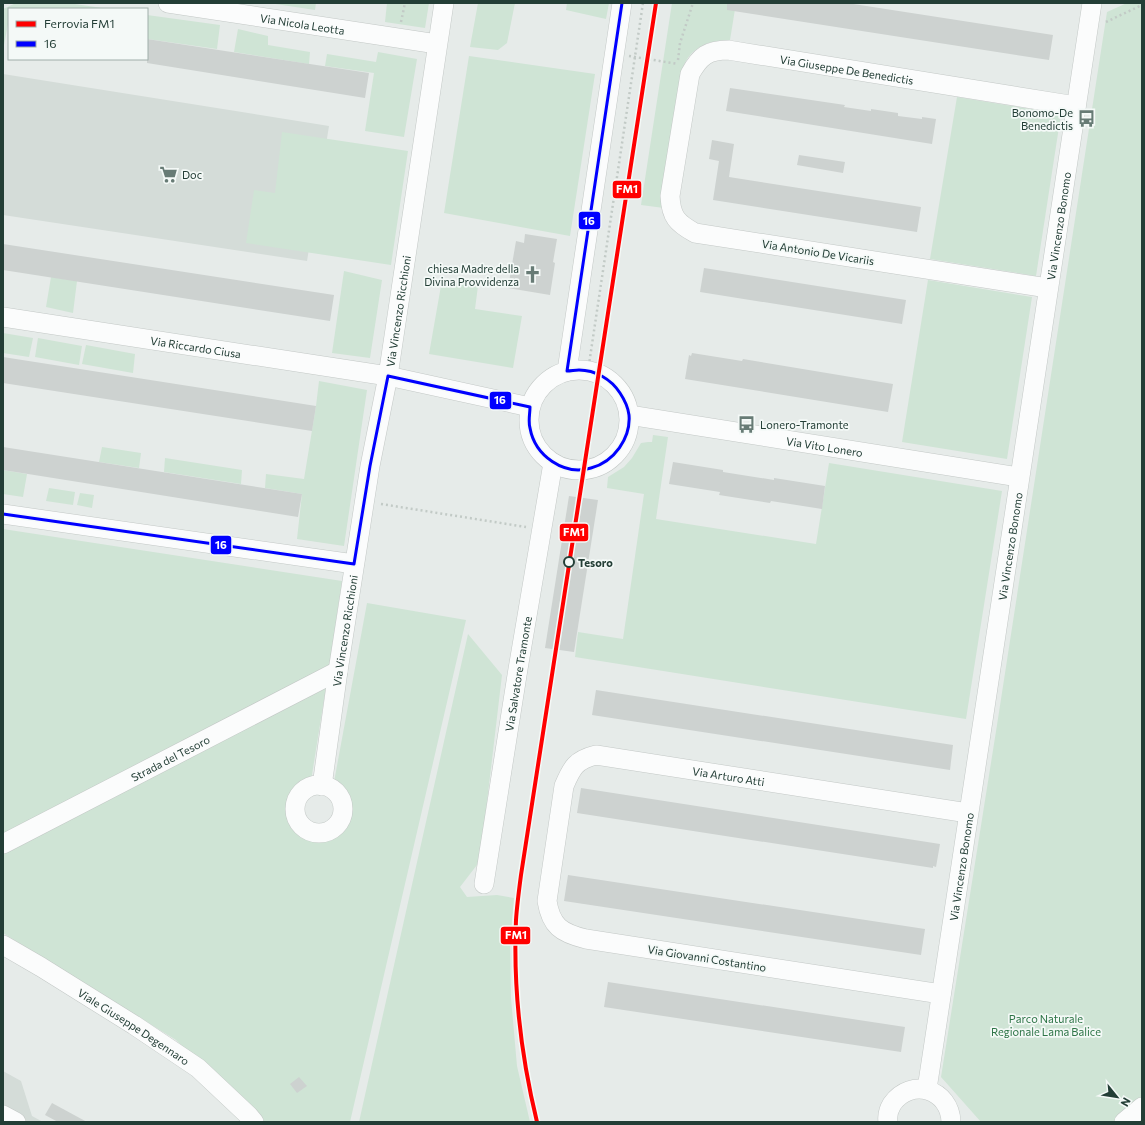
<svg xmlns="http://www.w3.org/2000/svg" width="1145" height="1125" font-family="Commissioner,sans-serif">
<rect width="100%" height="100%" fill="#e6ebe9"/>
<!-- built -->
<g fill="#d4dcd8">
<path d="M3,74L329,126L307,261L3,215Z"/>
<path d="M3,1071L21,1081L32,1116L43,1122H3Z"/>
</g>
<!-- green -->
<g fill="#cfe4d5">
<path d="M16,3H68L109,9H9V19L4,45H3V9Z"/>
<path d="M269,3H316L315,10Z"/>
<path d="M387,3H429L425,28L385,22Z"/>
<path d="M478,3H515L507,43L498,50L470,47Z"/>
<path d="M567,3H609L606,19L566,10Z"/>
<path d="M672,3H736L730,40C709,40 690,47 683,68L664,208L641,205Z"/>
<path d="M1127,3H1142V1122H981L941,1077L997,725L1107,12Z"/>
<path d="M147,15L220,25L217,49L147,39Z"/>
<path d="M238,29L268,36V45L310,52L309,64L234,52Z"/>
<path d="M378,52L417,59L404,137L365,131L374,73L325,66L327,54L376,62Z"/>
<path d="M469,56L595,74L570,236L444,213Z"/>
<path d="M957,97L1061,114L1036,276L930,259Z"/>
<path d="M282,132L408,151L391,265L246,243L254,190L275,193Z"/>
<path d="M344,271L382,280L370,358L332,353Z"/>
<path d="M51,277L77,281L73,313L46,307Z"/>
<path d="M442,280L478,286L475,309L522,316L513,368L429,354Z"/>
<path d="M928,280L1032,297L1007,459L902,442Z"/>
<path d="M3,333L33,338L29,357L3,353Z"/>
<path d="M38,338L82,346L79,365L35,357Z"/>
<path d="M86,345L135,354L133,373L82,364Z"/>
<path d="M319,381L367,390L344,546L297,539L302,494L265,488L266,474L304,479L316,406Z"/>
<path d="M653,435L668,437L656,519L816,544L829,463L1002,491L966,719L575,657L578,632L623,639L644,494L607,488L608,477L624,467L632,458L641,443L648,442H652Z"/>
<path d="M102,447L141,453L139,468L99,462Z"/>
<path d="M165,458L242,470L241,484L164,472Z"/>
<path d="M3,470L27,474L23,497L3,494Z"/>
<path d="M49,488L75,492L73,505L46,501Z"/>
<path d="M80,493L94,495L92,508L77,505Z"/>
<path d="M3,529L342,581L329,667L3,839Z"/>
<path d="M367,603L466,620L350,1122H255L176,1040L3,933V851L326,687L311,781L295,790L288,808L290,823L300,836L313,840L331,838L347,826L351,801L334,782Z"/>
<path d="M468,634L502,675L480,861L460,887L467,897L497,895L514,898L510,943L511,998L517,1066L530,1122H359Z"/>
</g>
<!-- building -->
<g fill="#cdd2d0">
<path d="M727,3H847L1053,35L1049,60L727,10Z"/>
<path d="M147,39L369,73L365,98L147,63Z"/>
<path d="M730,88L845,105L844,107L871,111V109L898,113V116L922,119V117L936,119L932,144L726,111Z"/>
<path d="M712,140L734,144L729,177L921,207L917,232L713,200L719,161L709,159Z"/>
<path d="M799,155L845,162L843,173L797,165Z"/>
<path d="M525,234L557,239L553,262L555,263L550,295L508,288L516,241L524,243Z"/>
<path d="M3,244L334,295L330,321L3,270Z"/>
<path d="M704,268L906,300L902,324L700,292Z"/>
<path d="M692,353L742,361L743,359L893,384L888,412L685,379L689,355L691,356Z"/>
<path d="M3,357L316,406L312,431L3,383Z"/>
<path d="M3,447L302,494L298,517L3,470Z"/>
<path d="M673,462L723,470V472L774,480V478L825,486L822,509L771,501L770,503L719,495L720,492L669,484Z"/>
<path d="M569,496L598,500L574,652L545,648Z"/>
<path d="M596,690L953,745L950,770L592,715Z"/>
<path d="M581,788L940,844L936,867L933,866V868L907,864L577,813Z"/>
<path d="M568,875L925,929L921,955L564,901Z"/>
<path d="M608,982L905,1027L901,1052L604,1007Z"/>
<path d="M299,1077L307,1086L297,1093L290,1084Z"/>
<path d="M52,1103L87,1122H58L45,1115Z"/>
</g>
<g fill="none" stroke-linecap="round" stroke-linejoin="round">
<defs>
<g id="minor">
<path id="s1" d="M168,3L437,44"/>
<path id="s2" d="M1048,288L695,233C677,223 671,217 670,196L690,74C700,56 708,50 728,50L1076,106"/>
<path id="s3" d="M3,317L388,376L530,407"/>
<circle cx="579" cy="420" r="50"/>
<path d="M567,371L622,3"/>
<path id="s4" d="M629,415L1019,477"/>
<path d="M3,514L354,564"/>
<circle cx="319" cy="809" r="24"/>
<path id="s5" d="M322,786L338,671L370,466L388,376L444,3"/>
<path id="s6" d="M3,844L338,671"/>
<path id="s7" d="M484,884L518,669L553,463"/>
<path id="s8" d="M3,945L41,967L134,1025L198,1068L249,1116L254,1122"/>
<path id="s9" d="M941,994L586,939C561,933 551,926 547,901L564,786C572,767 576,760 596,755L968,813"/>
<path id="s10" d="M927,1089L1092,3"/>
<path d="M3,1115L16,1122"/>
<path d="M888,1122C887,1116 889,1109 892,1104C911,1077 950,1089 951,1122"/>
<path d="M1124,1122L1142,1107"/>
</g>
</defs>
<!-- minor casing -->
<use href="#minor" stroke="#c3c8c6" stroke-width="20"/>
<!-- path -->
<g stroke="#c2cac6" stroke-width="2.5" stroke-dasharray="2 3" stroke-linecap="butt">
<path d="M401,22L405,3"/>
<path d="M1106,22L1142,5"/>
<path d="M629,56L678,64"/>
<path d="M678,60L680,43L693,3"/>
<path d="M588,371L643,3"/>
<path d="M381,504L526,527"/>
</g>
<!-- minor -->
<use href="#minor" stroke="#fbfcfc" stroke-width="19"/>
<defs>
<path id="bus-1" d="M3,514L354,564L370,466L388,376L530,407C530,414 528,421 530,428C535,456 564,476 591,468C614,462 631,438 629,415C628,407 624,399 620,393C611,379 595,370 579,370C575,370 571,371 567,371L622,3"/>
</defs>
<!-- bus-1 casing -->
<use href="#bus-1" stroke="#f4f9f7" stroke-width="6"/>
<!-- bus-1 -->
<use href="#bus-1" stroke="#00f" stroke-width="3"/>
<defs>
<path id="rail-1" d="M537,1122C521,1056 513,988 516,920C517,905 519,890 521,875L656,3"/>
</defs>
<!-- rail-1 casing -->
<use href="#rail-1" stroke="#f4f9f7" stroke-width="7"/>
<!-- rail-1 -->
<use href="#rail-1" stroke="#f00" stroke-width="4"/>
</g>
<!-- icons -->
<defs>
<symbol id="bus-bare" viewBox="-9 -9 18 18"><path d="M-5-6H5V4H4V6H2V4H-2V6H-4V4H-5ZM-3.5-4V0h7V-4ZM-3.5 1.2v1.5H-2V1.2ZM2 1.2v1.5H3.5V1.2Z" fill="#677b75" stroke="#f4f9f7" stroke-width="2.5" paint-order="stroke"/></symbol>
<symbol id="supermarket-bare" viewBox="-9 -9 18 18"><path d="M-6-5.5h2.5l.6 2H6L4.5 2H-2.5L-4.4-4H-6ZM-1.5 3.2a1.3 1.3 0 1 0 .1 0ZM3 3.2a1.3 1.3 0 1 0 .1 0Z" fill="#677b75" stroke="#f4f9f7" stroke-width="2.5" paint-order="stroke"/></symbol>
<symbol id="church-bare" viewBox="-9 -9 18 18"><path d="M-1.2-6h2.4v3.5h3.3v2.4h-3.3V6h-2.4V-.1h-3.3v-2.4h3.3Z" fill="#677b75" stroke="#f4f9f7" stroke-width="2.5" paint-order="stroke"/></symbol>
</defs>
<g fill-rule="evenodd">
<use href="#bus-bare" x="1074" y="106" width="25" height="25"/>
<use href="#supermarket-bare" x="156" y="162" width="25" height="25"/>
<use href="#church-bare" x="520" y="262" width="25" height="25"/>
<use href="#bus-bare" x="734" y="412" width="25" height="25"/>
</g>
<!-- markers -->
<circle fill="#f4f9f7" stroke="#233e36" stroke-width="2" cx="569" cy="562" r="5"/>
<g text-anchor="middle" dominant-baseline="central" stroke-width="3.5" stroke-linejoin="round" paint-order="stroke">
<!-- street labels -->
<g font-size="11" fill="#233e36" stroke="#f4f9f7">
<text stroke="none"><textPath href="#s1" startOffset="136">Via Nicola Leotta</textPath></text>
<text stroke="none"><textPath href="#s2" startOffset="697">Via Giuseppe De Benedictis</textPath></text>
<text stroke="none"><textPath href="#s10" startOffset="873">Via Vincenzo Bonomo</textPath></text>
<text transform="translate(818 252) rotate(9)">Via Antonio De Vicariis</text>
<text stroke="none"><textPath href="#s5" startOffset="481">Via Vincenzo Ricchioni</textPath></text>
<text stroke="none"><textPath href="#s3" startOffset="195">Via Riccardo Ciusa</textPath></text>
<text stroke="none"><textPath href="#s4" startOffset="198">Via Vito Lonero</textPath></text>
<text stroke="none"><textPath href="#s10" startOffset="549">Via Vincenzo Bonomo</textPath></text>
<text stroke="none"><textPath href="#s5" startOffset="157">Via Vincenzo Ricchioni</textPath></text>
<text stroke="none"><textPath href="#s7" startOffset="213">Via Salvatore Tramonte</textPath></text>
<text stroke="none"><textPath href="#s6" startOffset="188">Strada del Tesoro</textPath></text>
<text stroke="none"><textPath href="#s9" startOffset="716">Via Arturo Atti</textPath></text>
<text stroke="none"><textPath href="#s10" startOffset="225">Via Vincenzo Bonomo</textPath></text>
<text transform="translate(707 958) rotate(9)">Via Giovanni Costantino</text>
<text stroke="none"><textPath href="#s8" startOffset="154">Viale Giuseppe Degennaro</textPath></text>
</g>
<!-- poi labels -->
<g font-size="11" fill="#233e36" stroke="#f4f9f7" text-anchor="end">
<text x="1073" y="112">Bonomo-De<tspan x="1073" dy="13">Benedictis</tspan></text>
<text x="182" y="174" text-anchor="start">Doc</text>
<text x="519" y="268">chiesa Madre della<tspan x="519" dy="13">Divina Provvidenza</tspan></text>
<text x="760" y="424" text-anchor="start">Lonero-Tramonte</text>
</g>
<!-- stop labels -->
<g font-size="11" font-weight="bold" fill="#233e36" stroke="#f4f9f7" text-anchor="start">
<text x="578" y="562">Tesoro</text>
</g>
<!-- park labels -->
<g font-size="11" fill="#2e7547" stroke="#f4f9f7">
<text x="1046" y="1018">Parco Naturale<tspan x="1046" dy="13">Regionale Lama Balice</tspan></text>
</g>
</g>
<g stroke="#f4f9f7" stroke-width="1.5">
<rect x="612" y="180" width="30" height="19" rx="4" fill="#f00"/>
<rect x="578" y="211" width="23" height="19" rx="4" fill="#00f"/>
<rect x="489" y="391" width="23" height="19" rx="4" fill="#00f"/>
<rect x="559" y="523" width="30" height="19" rx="4" fill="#f00"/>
<rect x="210" y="535" width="22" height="20" rx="4" fill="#00f"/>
<rect x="500" y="926" width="31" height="19" rx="4" fill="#f00"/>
</g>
<g font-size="11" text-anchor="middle" font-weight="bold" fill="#fff">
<text x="627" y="193">FM1</text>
<text x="589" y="225">16</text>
<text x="500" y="404">16</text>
<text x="574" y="536">FM1</text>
<text x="221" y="549">16</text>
<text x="516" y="939">FM1</text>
</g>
<!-- border -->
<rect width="1145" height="1125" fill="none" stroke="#233e36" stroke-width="8"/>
<!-- legend -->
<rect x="8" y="8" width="140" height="52" fill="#f4f9f7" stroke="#a0aeaa"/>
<rect x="16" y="21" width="20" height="6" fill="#ff0000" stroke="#a0aeaa"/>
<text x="44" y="28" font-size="12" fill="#233e36">Ferrovia FM1</text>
<rect x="16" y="41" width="20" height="6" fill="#0000ff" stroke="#a0aeaa"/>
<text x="44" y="48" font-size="12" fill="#233e36">16</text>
<!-- north arrow -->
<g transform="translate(1117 1097) rotate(120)" stroke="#f4f9f7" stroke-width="3" paint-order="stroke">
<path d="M0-3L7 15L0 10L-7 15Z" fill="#233e36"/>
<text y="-6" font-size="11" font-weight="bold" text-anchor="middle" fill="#233e36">N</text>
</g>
</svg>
